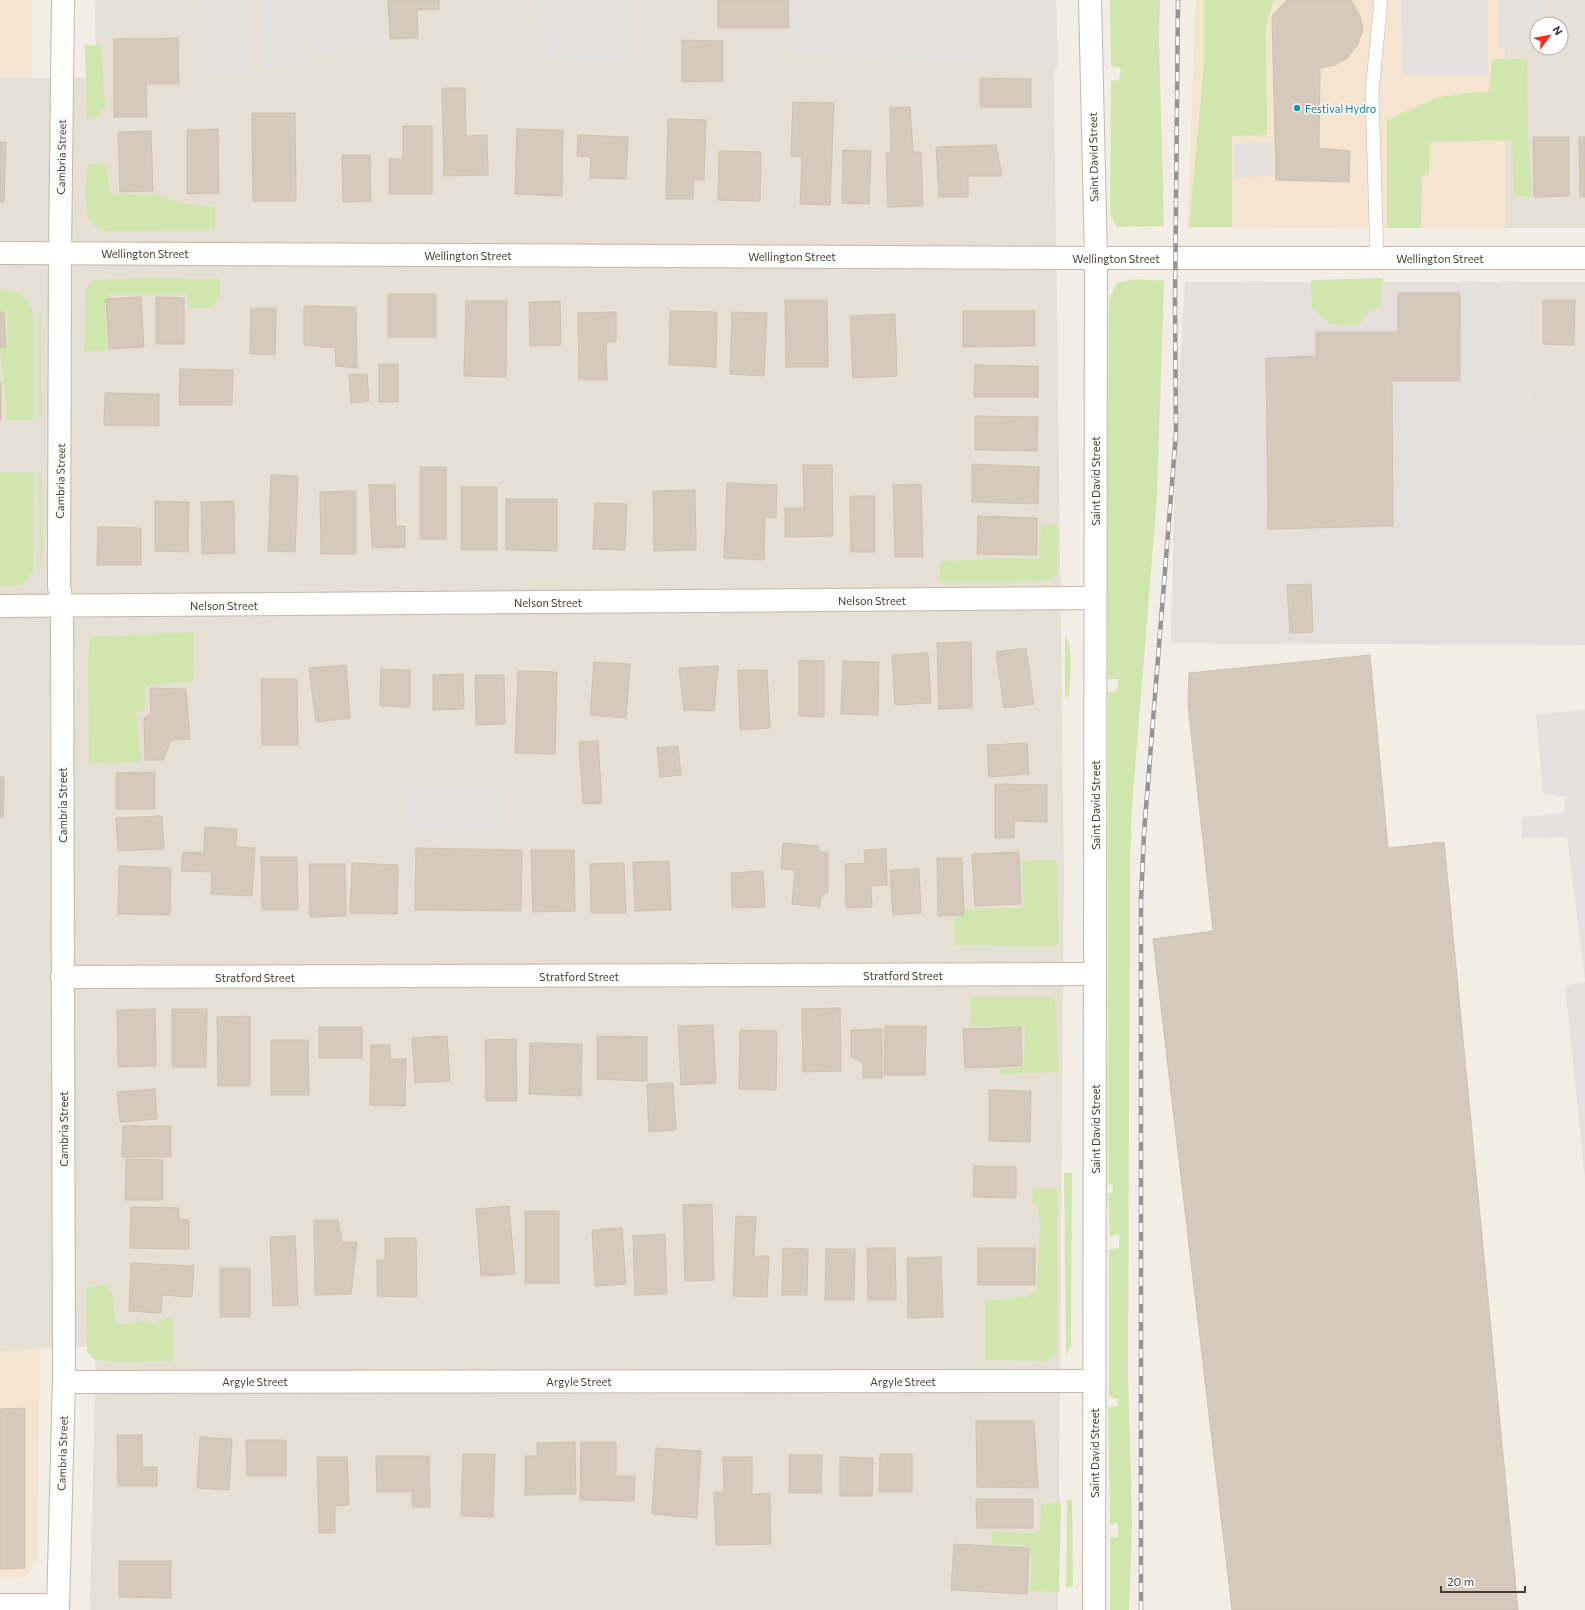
<svg xmlns="http://www.w3.org/2000/svg" width="1585" height="1610" font-family="Commissioner,sans-serif">
<rect width="100%" height="100%" fill="#f2eee5"/>
<!-- residential -->
<g fill="#e6dfd3" fill-rule="evenodd">
<path d="M95,0H1053L1064,873L1058,1610H90L96,1346L0,1351V78H96Z"/>
<path d="M1504,0H1585V228H1506ZM1537,24H1561V48H1537Z"/>
<path d="M1528,282H1585V433H1530Z"/>
</g>
<!-- commercial -->
<g fill="#f5e4cf">
<rect x="0" y="0" width="32" height="78"/>
<path d="M1196,0H1504L1506,228L1187,227Z"/>
<path d="M40,1349L37,1561L26,1577L0,1579V1351Z"/>
</g>
<!-- industrial -->
<path fill="#e4dfda" d="M1185,282H1528L1530,433H1585V645L1171,643L1176,433Z"/>
<!-- green -->
<g fill="#cfe7ad">
<path d="M1110,0H1160L1159,40L1164,226L1117,227L1110,215L1111,81L1119,80L1121,68L1111,66Z"/>
<path d="M1204,0H1274L1266,24L1267,135L1232,136V227H1189L1204,64Z"/>
<path d="M85,45L101,46L105,108L99,111L97,118H87Z"/>
<path d="M1492,59H1527L1528,139L1532,197L1514,195L1512,140L1430,142L1429,174L1422,176L1421,228H1387V120L1436,98L1464,93L1489,92Z"/>
<path d="M105,162L111,195L154,194L184,204L215,207V230L105,231C99,229 92,225 90,220C83,204 87,181 87,165Z"/>
<path d="M145,278L220,279V293L214,306L203,308H189L187,294H110L109,302L105,304L107,350L84,352L86,288L94,280Z"/>
<path d="M1383,278L1380,307L1369,310L1358,326L1330,324L1312,307L1311,280Z"/>
<path d="M1134,279L1164,281L1157,497L1132,807L1130,863L1128,1373L1132,1521L1129,1610H1110V1537L1118,1538V1523L1110,1525L1108,1408L1118,1406V1399L1109,1397V1250L1119,1248V1234L1110,1237L1108,1193H1112L1113,1185L1108,1184V692L1117,691L1118,679H1108L1107,538L1109,299L1117,283Z"/>
<path d="M0,290C22,289 29,298 34,318V420H6C6,396 2,373 0,349L8,345L7,312H0Z"/>
<path d="M41,310L42,417H39V321Z"/>
<path d="M0,472H34L33,571L23,585L0,586Z"/>
<path d="M39,472L42,473L43,549L40,571Z"/>
<path d="M1041,525H1057V575L1049,580L1017,582H939L941,561L976,560L977,558L1039,559Z"/>
<path d="M194,632L193,681L145,686V711L136,712L141,762L89,763L88,663L90,637Z"/>
<path d="M1065,636C1074,643 1070,684 1069,697H1065Z"/>
<path d="M1057,860L1059,942L1054,946L955,945L954,920L966,909L1023,908L1022,861Z"/>
<path d="M970,997H1048L1055,1001L1059,1072L1000,1074V1070L1024,1067L1025,1027L972,1026Z"/>
<path d="M1064,1173H1072L1071,1323V1345L1066,1355Z"/>
<path d="M1033,1189H1057L1058,1351L1048,1361L986,1360V1300L1027,1297L1037,1290L1040,1224L1037,1202L1032,1203Z"/>
<path d="M104,1284C119,1297 111,1308 116,1325L150,1320L152,1324L157,1325L159,1319L173,1318V1361L116,1362L94,1359L87,1351L86,1288Z"/>
<path d="M1067,1500H1072L1073,1586L1066,1588Z"/>
<path d="M1061,1502L1059,1592L1030,1591L1032,1564L1030,1546L992,1544L991,1531L1028,1533L1040,1530L1041,1505Z"/>
</g>
<!-- parking -->
<g fill="#e3e0dd">
<path d="M206,0H246L251,74H207Z"/>
<path d="M260,0H383L386,50L309,54L307,13L305,68H264Z"/>
<path d="M536,0H629V62L549,60Z"/>
<path d="M792,0H1056L1058,68L792,53Z"/>
<path d="M1401,0H1488V76H1403Z"/>
<path d="M1498,0H1545V24H1537V46L1499,48Z"/>
<path d="M1272,143L1273,176L1235,177L1234,144Z"/>
<path d="M1243,281H1264L1261,366L1213,361L1216,302L1237,297Z"/>
<path d="M1461,281H1479L1480,371L1463,372Z"/>
<path d="M1501,281H1519L1521,370L1504,371Z"/>
<path d="M1585,710V979L1567,837L1522,838V817L1565,813V797L1543,794L1536,714Z"/>
<path d="M402,785L502,786L501,831L402,829Z"/>
<path d="M1585,982V1177L1565,986Z"/>
</g>
<!-- building -->
<g fill="#d4c9ba" stroke="#cfc1ad">
<path d="M388,0H439V9L417,10L418,38L390,39Z"/>
<path d="M718,0H788L789,28H718Z"/>
<path d="M1287,0H1351L1360,16L1363,28L1358,44L1347,58L1335,65L1320,68L1319,148L1350,151L1349,182L1276,180L1272,16Z"/>
<path d="M178,38L179,84H146L147,117H114V39Z"/>
<path d="M682,40L723,41V81L682,82Z"/>
<path d="M980,78L1031,79V107H980Z"/>
<path d="M442,88H465L466,136L487,135L488,175L444,176Z"/>
<path d="M793,102L834,103L830,205L800,204L802,157L791,156Z"/>
<path d="M910,107L913,152H921L923,206L888,207L886,154L891,152L890,108Z"/>
<path d="M252,113H295L296,201H253Z"/>
<path d="M668,119L706,120L704,180H694L693,199H666Z"/>
<path d="M403,126H432V194H389V159H403Z"/>
<path d="M218,129L219,193L187,194V130Z"/>
<path d="M517,129L563,130L562,196L515,194Z"/>
<path d="M151,131L153,191L120,192L118,132Z"/>
<path d="M578,135L628,137L626,179L590,178L591,157L577,156Z"/>
<path d="M1533,137H1569V196L1534,197Z"/>
<path d="M1579,137H1585V197H1580Z"/>
<path d="M0,142H6L4,202H0Z"/>
<path d="M996,145L1002,176H968V197H939L936,147Z"/>
<path d="M843,150L871,151L869,204L842,203Z"/>
<path d="M719,151L761,152L760,201L718,200Z"/>
<path d="M342,155H370L371,201L343,202Z"/>
<path d="M1398,293H1460V381H1392L1393,526L1268,529L1266,358L1316,356V332H1398Z"/>
<rect x="388" y="294" width="48" height="43"/>
<path d="M141,297L144,347L109,349L106,299Z"/>
<path d="M156,297L184,298V344H156Z"/>
<path d="M785,300H827L828,367H786Z"/>
<path d="M1543,300H1575L1574,345L1543,344Z"/>
<path d="M466,301H507L506,377L464,376Z"/>
<path d="M560,301L561,345L530,346L529,302Z"/>
<path d="M304,306L356,307L357,368L336,366L335,348L304,345Z"/>
<path d="M251,308H276L275,355L250,354Z"/>
<path d="M670,311L717,312L716,367L669,365Z"/>
<path d="M963,311H1035V346L963,347Z"/>
<path d="M0,312H4L6,347L0,348Z"/>
<path d="M616,312V342H606L607,380H579L578,313Z"/>
<path d="M732,312L767,313L764,376L730,374Z"/>
<path d="M895,314L897,376L853,378L850,316Z"/>
<rect x="379" y="364" width="19" height="38"/>
<path d="M975,365L1038,366V397H974Z"/>
<path d="M180,369L233,370L232,405H179Z"/>
<path d="M367,374L369,401L351,403L349,375Z"/>
<rect x="0" y="383" width="1" height="37"/>
<path d="M105,393L159,394V426L104,425Z"/>
<path d="M975,416L1038,417L1037,451L975,450Z"/>
<path d="M972,464L1039,467L1038,504L972,502Z"/>
<path d="M803,465H832L833,536L785,537V508H804Z"/>
<rect x="420" y="467" width="26" height="72"/>
<path d="M271,475L298,476L295,552L268,551Z"/>
<path d="M727,483L777,485L776,518L765,517L764,560L724,558Z"/>
<path d="M921,484L923,557H895L893,485Z"/>
<path d="M369,485H395L396,527L405,526V547L372,548Z"/>
<rect x="461" y="487" width="36" height="63"/>
<path d="M695,490L696,550L654,551L653,491Z"/>
<path d="M356,491V554H321L320,492Z"/>
<path d="M850,496H875V552H851Z"/>
<path d="M506,499H557V551L506,550Z"/>
<path d="M155,501L189,502L188,552L155,551Z"/>
<path d="M234,501L235,553L202,554L201,502Z"/>
<path d="M595,503L627,504L625,550L593,549Z"/>
<path d="M978,516L1037,518V555L977,554Z"/>
<path d="M98,527L141,528V565H97Z"/>
<path d="M1311,584L1313,632L1290,633L1287,585Z"/>
<path d="M971,642L972,708L939,709L937,643Z"/>
<path d="M1026,648L1034,704L1004,708L996,652Z"/>
<path d="M928,653L931,703L895,705L892,655Z"/>
<path d="M1370,655L1388,848L1444,842L1518,1610H1232L1153,939L1213,931L1188,705L1189,673Z"/>
<path d="M799,660L824,661V717L799,716Z"/>
<path d="M843,661L879,662L878,715L841,714Z"/>
<path d="M594,662L630,664L626,718L590,715Z"/>
<path d="M346,665L350,718L316,722L309,668Z"/>
<path d="M718,666L714,711L684,710L679,668Z"/>
<path d="M381,669L410,670V707L380,706Z"/>
<path d="M738,670H767L770,728L740,730Z"/>
<path d="M518,671L557,672L555,754L515,753Z"/>
<path d="M463,674L464,709L433,710V675Z"/>
<path d="M475,675H504L505,724L476,725Z"/>
<path d="M261,679H297L298,745H262Z"/>
<path d="M150,688L186,689L190,739L171,740L163,760H145L144,718L151,714Z"/>
<path d="M598,741L602,803L583,804L579,742Z"/>
<path d="M1027,743L1029,774L989,777L987,745Z"/>
<path d="M678,746L681,775L660,777L657,748Z"/>
<path d="M155,772V809H116V773Z"/>
<path d="M0,777H4L3,817H0Z"/>
<path d="M995,784L1047,785V822L1014,821V838H995Z"/>
<path d="M162,816L164,849L118,851L116,818Z"/>
<path d="M205,827L237,829L236,847L255,848L252,896L211,894L212,872L181,871L183,852L204,853Z"/>
<path d="M783,843L818,846L820,852H828V892L821,896L820,907L792,904L795,870L781,869Z"/>
<path d="M416,848L522,850L521,911L415,910Z"/>
<path d="M886,849L887,885L871,886L872,907L846,908L845,864L865,863L864,850Z"/>
<path d="M531,850H574L575,911L533,912Z"/>
<path d="M1019,852L1021,904L975,906L972,854Z"/>
<path d="M261,857H297L298,910H262Z"/>
<path d="M937,858H962L964,915L938,916Z"/>
<path d="M669,861L671,910L635,911L633,862Z"/>
<path d="M352,863L398,865L397,914L350,913Z"/>
<path d="M624,863L626,913H591L590,864Z"/>
<path d="M309,864H345L346,916L310,917Z"/>
<path d="M119,866L171,868L170,915L118,914Z"/>
<path d="M919,869L921,913L893,915L890,870Z"/>
<path d="M763,871L765,907L732,908L731,873Z"/>
<path d="M840,1008L841,1071L803,1072L802,1009Z"/>
<path d="M155,1009L156,1066L118,1067L117,1010Z"/>
<path d="M172,1009H207L206,1067H172Z"/>
<path d="M250,1016V1086H218L217,1017Z"/>
<path d="M713,1025L716,1083L681,1085L678,1026Z"/>
<path d="M885,1026H926L925,1075H884Z"/>
<rect x="319" y="1027" width="43" height="31"/>
<path d="M1021,1027L1022,1066L965,1068L963,1029Z"/>
<path d="M882,1029V1078H863V1063L851,1057V1030Z"/>
<path d="M740,1030L777,1031L776,1090L739,1089Z"/>
<path d="M447,1036L450,1081L415,1083L412,1038Z"/>
<path d="M597,1036L647,1037V1081L597,1079Z"/>
<path d="M516,1039L517,1101H486L485,1040Z"/>
<path d="M271,1040H308L309,1095H271Z"/>
<path d="M530,1043L582,1044L581,1096L529,1094Z"/>
<path d="M371,1045H390V1059H406L405,1106L370,1105Z"/>
<path d="M673,1083L676,1130L649,1132L647,1084Z"/>
<path d="M155,1089L157,1119L120,1122L117,1092Z"/>
<path d="M989,1090L1031,1091L1030,1142L989,1141Z"/>
<path d="M123,1126H171V1157H122Z"/>
<path d="M126,1159L163,1160V1200H125Z"/>
<path d="M974,1166L1016,1167V1198L973,1197Z"/>
<path d="M712,1204L714,1280L685,1281L683,1205Z"/>
<path d="M509,1206L515,1274L481,1276L476,1209Z"/>
<path d="M131,1207L179,1208V1219L189,1220V1249L130,1248Z"/>
<rect x="525" y="1211" width="34" height="72"/>
<path d="M736,1216L756,1217L754,1256H769L767,1297L733,1296Z"/>
<path d="M314,1220H338L342,1242H357L351,1294L315,1295Z"/>
<path d="M622,1228L626,1284L595,1286L592,1230Z"/>
<path d="M665,1234L667,1294L635,1295L633,1236Z"/>
<path d="M295,1236L298,1305L273,1306L270,1237Z"/>
<path d="M385,1238H416L417,1297L377,1296V1260H385Z"/>
<path d="M783,1248L808,1249L807,1295H782Z"/>
<path d="M867,1248H895L896,1300H868Z"/>
<rect x="978" y="1248" width="57" height="37"/>
<path d="M826,1249H855L854,1300H825Z"/>
<path d="M941,1257L943,1317L908,1318L907,1258Z"/>
<path d="M131,1263L194,1266L192,1297L162,1295L161,1313L129,1311Z"/>
<rect x="220" y="1268" width="30" height="49"/>
<path d="M25,1408V1568L0,1569V1409Z"/>
<path d="M976,1421H1034L1038,1488L977,1487Z"/>
<path d="M117,1435H142V1467H157V1486H118Z"/>
<path d="M200,1437L232,1439L229,1490L197,1488Z"/>
<path d="M246,1440H286V1476H247Z"/>
<path d="M575,1442L576,1494L525,1495V1456H537V1443Z"/>
<path d="M581,1442H616V1476H635L634,1501L580,1500Z"/>
<path d="M656,1448L701,1451L697,1518L652,1514Z"/>
<path d="M463,1454H495L493,1517L461,1516Z"/>
<path d="M880,1454H912V1492H879Z"/>
<path d="M789,1455H822L821,1493H789Z"/>
<path d="M376,1456H429L430,1507H412V1492H377Z"/>
<path d="M317,1457H347L349,1505L335,1506V1533H319Z"/>
<path d="M723,1457H752V1494L770,1493L771,1544L716,1545L714,1492H724Z"/>
<path d="M840,1457L873,1458L872,1496H840Z"/>
<path d="M976,1499H1033V1528H977Z"/>
<path d="M954,1544L1029,1548L1027,1594L951,1590Z"/>
<path d="M119,1561H171V1598L119,1597Z"/>
</g>
<g fill="none" stroke-linecap="round" stroke-linejoin="round">
<defs>
<path id="lane" d="M1377,258L1372,92L1381,0"/>
<g id="street">
<path d="M1090,0L1096,258L1094,1610"/>
<path d="M0,253L1096,258H1585"/>
<path d="M0,606L1095,598"/>
<path d="M62,977L1095,974"/>
<path d="M64,1382L1094,1381"/>
<path d="M0,1605H58"/>
<path d="M58,1610L64,1378L62,606L59,586L60,253L63,0"/>
</g>
</defs>
<!-- lane casing -->
<use href="#lane" stroke="#c1b8aa" stroke-width="14"/>
<!-- street casing -->
<use href="#street" stroke="#c1b8aa" stroke-width="24"/>
<!-- lane -->
<use href="#lane" stroke="#fff" stroke-width="13"/>
<!-- street -->
<use href="#street" stroke="#fff" stroke-width="22"/>
<defs>
<path id="rail" d="M1141,1610V901L1144,833L1176,433L1175,302L1178,0"/>
</defs>
<!-- rail casing -->
<use href="#rail" stroke="#959595" stroke-width="4.5"/>
<!-- rail -->
<use href="#rail" stroke="#fff" stroke-width="3" stroke-dasharray="9" stroke-linecap="butt"/>
</g>
<!-- markers -->
<circle fill="#0f9aa8" stroke="#fff" stroke-width="1.5" cx="1297" cy="108" r="4"/>
<g text-anchor="middle" dominant-baseline="central" stroke-width="3" stroke-linejoin="round" paint-order="stroke">
<!-- culture labels -->
<g font-size="11" fill="#0d838f" stroke="#fff" text-anchor="start">
<text x="1305" y="108">Festival Hydro</text>
</g>
<!-- street labels -->
<g font-size="11" fill="#453e34" stroke="#fff">
<text transform="translate(61 157) rotate(-89)">Cambria Street</text>
<text transform="translate(1093 157) rotate(-91)">Saint David Street</text>
<text x="145" y="253">Wellington Street</text>
<text x="468" y="255">Wellington Street</text>
<text x="792" y="256">Wellington Street</text>
<text x="1116" y="258">Wellington Street</text>
<text x="1440" y="258">Wellington Street</text>
<text transform="translate(60 481) rotate(-89)">Cambria Street</text>
<text transform="translate(1095 481) rotate(-90)">Saint David Street</text>
<text x="872" y="600">Nelson Street</text>
<text x="548" y="602">Nelson Street</text>
<text x="224" y="605">Nelson Street</text>
<text transform="translate(62 805) rotate(-90)">Cambria Street</text>
<text transform="translate(1095 805) rotate(-90)">Saint David Street</text>
<text x="903" y="975">Stratford Street</text>
<text x="579" y="976">Stratford Street</text>
<text x="255" y="977">Stratford Street</text>
<text transform="translate(63 1129) rotate(-90)">Cambria Street</text>
<text transform="translate(1095 1129) rotate(-90)">Saint David Street</text>
<text x="255" y="1381">Argyle Street</text>
<text x="579" y="1381">Argyle Street</text>
<text x="903" y="1381">Argyle Street</text>
<text transform="translate(62 1453) rotate(-88)">Cambria Street</text>
<text transform="translate(1094 1453) rotate(-90)">Saint David Street</text>
</g>
</g>
<!-- north arrow -->
<g transform="translate(1549 36) rotate(58)"><circle r="19" fill="#ffffff" stroke="#b5b2ae"/>
<path d="M0-3L7 15L0 10L-7 15Z" fill="#fb2d13"/>
<text y="-6" font-size="11" font-weight="bold" text-anchor="middle" fill="#453e34">N</text>
</g>
<!-- scale -->
<path d="M1441 1586v6h84v-6" fill="none" stroke="#453e34" stroke-width="2"/>
<text x="1447" y="1586" font-size="12" fill="#453e34" stroke="#ffffff" stroke-width="3" paint-order="stroke">20 m</text>
</svg>
